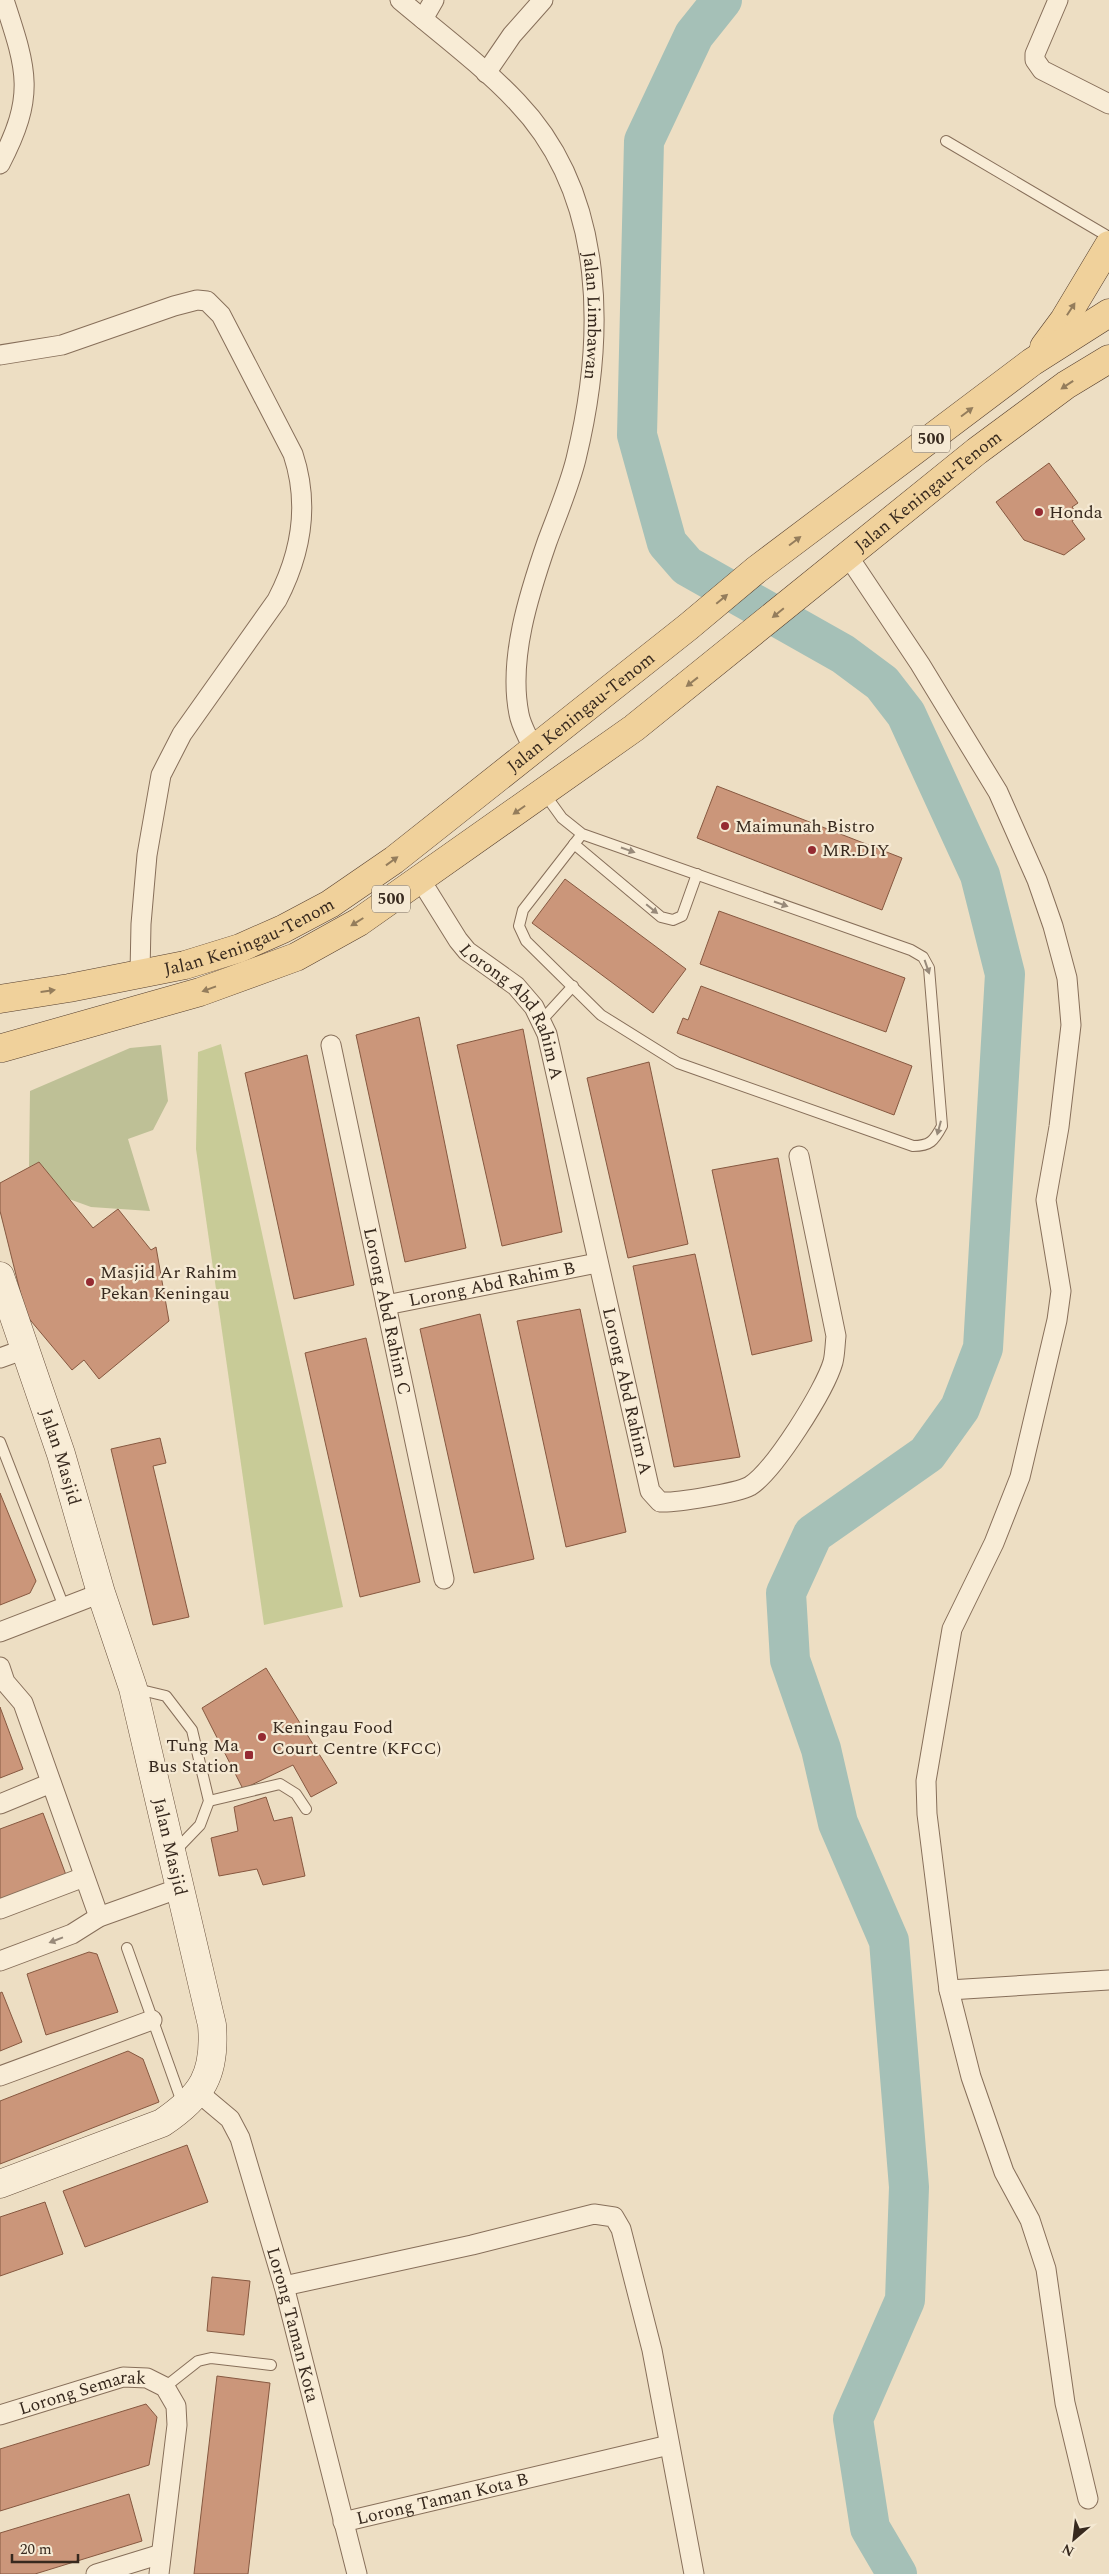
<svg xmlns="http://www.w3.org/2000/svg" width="1109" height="2574" font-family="Spectral,serif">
<rect width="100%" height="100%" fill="#eddec3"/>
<!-- green -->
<path fill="#c8cb97" d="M221,1044L343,1607L264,1625L196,1149L198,1052Z"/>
<!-- cemetery -->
<path fill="#bec096" d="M161,1045L168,1101L153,1130L128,1139L150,1211L91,1207L69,1199L39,1162L29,1167L30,1091L130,1048Z"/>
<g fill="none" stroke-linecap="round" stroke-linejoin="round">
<!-- river -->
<path stroke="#a5c0b7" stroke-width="40" d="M722,0L694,35L644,141L637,435L667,543L687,566L843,654L882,683L906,714L980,875L1005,974L983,1348L960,1408L927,1454L813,1534L786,1593L790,1660L821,1749L838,1823L889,1941L909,2187L905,2300L853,2419L870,2528L897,2574"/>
</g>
<!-- building -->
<g fill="#cb967a" stroke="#865840">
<path d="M1049,463L1078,503L1072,507L1079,516L1072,521L1085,539L1064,555L1024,540L996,502Z"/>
<path d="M717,786L902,858L882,910L697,838Z"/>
<path d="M565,879L686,969L653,1013L532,923Z"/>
<path d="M719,911L905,978L886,1032L700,964Z"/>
<path d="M701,986L912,1066L894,1115L677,1033L683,1018L688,1020Z"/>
<path d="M419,1017L466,1248L405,1262L356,1035Z"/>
<path d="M523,1029L562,1232L502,1246L457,1045Z"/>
<path d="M307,1055L354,1285L294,1299L245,1073Z"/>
<path d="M649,1062L688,1244L628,1258L587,1078Z"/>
<path d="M778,1158L812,1341L752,1355L712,1170Z"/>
<path d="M39,1162L93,1228L118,1209L151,1250L156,1247L169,1321L99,1379L84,1360L72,1370L26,1315L0,1211V1183Z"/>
<path d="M695,1254L740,1457L674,1467L633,1266Z"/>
<path d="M580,1309L626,1532L566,1547L517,1321Z"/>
<path d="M480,1314L534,1559L474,1573L420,1329Z"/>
<path d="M366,1338L420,1582L360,1597L305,1353Z"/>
<path d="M160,1438L166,1463L153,1466L189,1617L153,1625L111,1449Z"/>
<path d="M0,1493L36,1581L30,1593L0,1605Z"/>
<path d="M266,1668L337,1783L311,1797L293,1765L243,1789L202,1708Z"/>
<path d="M0,1707L23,1769L0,1778Z"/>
<path d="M266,1797L274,1821L292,1817L305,1876L263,1885L257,1869L219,1876L211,1838L238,1831L234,1807Z"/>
<path d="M43,1813L66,1875L0,1900V1829Z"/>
<path d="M89,1952L97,1954L118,2012L46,2035L27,1974Z"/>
<path d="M2,1992L22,2042L0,2051V1993Z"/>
<path d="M128,2051L143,2059L159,2102L0,2164V2101Z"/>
<path d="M187,2145L208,2202L85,2247L63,2191Z"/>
<path d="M45,2202L63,2254L0,2276V2217Z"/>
<path d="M212,2277L250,2281L244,2335L207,2331Z"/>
<path d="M217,2376L270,2383L248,2574H194Z"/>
<path d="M146,2404L157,2417L149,2465L0,2511V2449Z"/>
<path d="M129,2494L142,2541L35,2574H0V2533Z"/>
</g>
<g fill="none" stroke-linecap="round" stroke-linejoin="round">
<defs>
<g id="lane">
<path d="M946,141L1109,237"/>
<path d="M544,793L562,818L582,834L911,950L923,957L929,968L942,1126C934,1141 930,1146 913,1146L678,1063L601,1015L526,941L519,926L523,910L582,834"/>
<path d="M574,844L661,917L673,920L682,916L697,874"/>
<path d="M541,1021L573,986"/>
<path d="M0,1442L64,1607"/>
<path d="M137,1689L166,1696L192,1730L209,1801L200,1825L175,1851"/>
<path d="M209,1801L280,1784L296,1794L306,1809"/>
<path d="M127,1948L183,2105"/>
<path d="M165,2387L198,2361L211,2358L271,2365"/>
</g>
<g id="street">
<path id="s1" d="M400,0C439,33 482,65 517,102C608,197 605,340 576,459C569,487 557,515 547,542C529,594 508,659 519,714C521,726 529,738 533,749"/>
<path d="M1058,0L1035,54V60L1042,70L1109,104"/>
<path d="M423,19L434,0"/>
<path d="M486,73L512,35L543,0"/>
<path d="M0,164C36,95 27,70 4,0"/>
<path d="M0,355L62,345L174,306L197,300L207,301L221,315L293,454C310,505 301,554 277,600L182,734L161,775L147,855L141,924L140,973"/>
<path d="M848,556L920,664L998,792L1037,880L1053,926L1067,978L1071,1025L1059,1127L1046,1200L1061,1291L1057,1320L1020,1477L994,1543L952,1629L926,1781L927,1814L949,1990L971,2077L1004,2172L1030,2220L1046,2269L1065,2403L1088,2499"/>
<path id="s2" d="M420,879L458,940L467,951L516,986L534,1007L547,1034L650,1491L660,1502C676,1503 737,1493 750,1486C774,1471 825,1390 833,1362C835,1354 835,1344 836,1336L799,1156"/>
<path id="s3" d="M331,1045L444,1579"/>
<path id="s4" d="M386,1305L597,1263"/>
<path d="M0,1358L25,1349"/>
<path d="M0,1632L101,1593"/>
<path d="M0,1667L5,1682L23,1703L99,1917"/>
<path d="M0,1804L51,1783"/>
<path d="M0,1909L84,1877"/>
<path d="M0,1961L72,1934L99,1917L180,1888"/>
<path d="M949,1990L1109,1980"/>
<path d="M0,2076L152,2020"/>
<path id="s5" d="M199,2093L230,2119L240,2138L284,2286L357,2574"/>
<path d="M284,2286L472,2245L594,2214L614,2217L621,2229L652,2350L694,2574"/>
<path id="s6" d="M0,2415L123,2377L147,2378L165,2387L176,2406L177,2425L159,2574"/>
<path id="s7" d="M343,2522L669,2445"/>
<path d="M96,2574L161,2554"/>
</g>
<g id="secondary">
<path id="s8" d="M0,1276L61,1454L101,1593L133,1688L212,2025C216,2075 202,2096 162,2123L0,2184"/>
</g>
<g id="primary">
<path d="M1044,347L1064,320L1109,245"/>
<path id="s9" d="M0,999L69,988L185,965L240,948L283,929L330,904L394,860L688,627L756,570L1032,362L1109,313"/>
<path id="s10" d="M2,1048L200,992L296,957L359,922L634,728L977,451L1066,385L1109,359"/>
</g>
</defs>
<!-- lane casing -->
<use href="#lane" stroke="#876f5a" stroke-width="12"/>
<!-- street casing -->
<use href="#street" stroke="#876f5a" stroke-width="21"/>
<!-- secondary casing -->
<use href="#secondary" stroke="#69513d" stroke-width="29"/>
<!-- primary casing -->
<use href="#primary" stroke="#553e2e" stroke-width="29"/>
<!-- lane -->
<use href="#lane" stroke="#f8ecd6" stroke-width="10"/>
<!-- street -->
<use href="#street" stroke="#f8ecd6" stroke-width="19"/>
<!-- secondary -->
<use href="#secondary" stroke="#f8ecd6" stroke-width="28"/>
<!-- primary -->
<use href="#primary" stroke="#f0d19b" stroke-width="28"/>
</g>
<!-- one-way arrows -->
<defs><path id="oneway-solid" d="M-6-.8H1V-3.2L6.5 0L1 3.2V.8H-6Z" transform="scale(1.25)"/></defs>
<g fill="#947d5c">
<use href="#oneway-solid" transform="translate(1071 309) rotate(-57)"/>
<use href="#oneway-solid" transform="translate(1067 385) rotate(146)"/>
<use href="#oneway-solid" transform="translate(967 412) rotate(-37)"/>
<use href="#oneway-solid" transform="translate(795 541) rotate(-37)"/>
<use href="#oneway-solid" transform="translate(722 599) rotate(-40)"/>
<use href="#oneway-solid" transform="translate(778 613) rotate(141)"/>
<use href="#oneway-solid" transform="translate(692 682) rotate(142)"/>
<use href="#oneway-solid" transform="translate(519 810) rotate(145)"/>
<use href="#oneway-solid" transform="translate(392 861) rotate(-36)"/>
<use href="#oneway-solid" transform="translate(357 922) rotate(148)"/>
<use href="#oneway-solid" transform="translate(209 989) rotate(160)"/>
<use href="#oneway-solid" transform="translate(48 991) rotate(-8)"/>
</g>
<g fill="#988a7a">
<use href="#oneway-solid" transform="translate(628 850) rotate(19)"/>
<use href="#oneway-solid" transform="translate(781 904) rotate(19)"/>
<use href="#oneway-solid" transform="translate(652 909) rotate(39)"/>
<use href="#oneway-solid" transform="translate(927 967) rotate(71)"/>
<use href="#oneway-solid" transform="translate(939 1128) rotate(105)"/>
<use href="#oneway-solid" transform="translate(56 1940) rotate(159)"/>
</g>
<!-- markers -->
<g fill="#952b32" stroke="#f5e9d3" stroke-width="2">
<circle cx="1039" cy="512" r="5"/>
<circle cx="725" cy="826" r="5"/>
<circle cx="812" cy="850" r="5"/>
<circle cx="90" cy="1282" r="5"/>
<circle cx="262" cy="1737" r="5"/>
<rect x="244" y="1750" width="10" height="10" rx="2.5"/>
</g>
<g text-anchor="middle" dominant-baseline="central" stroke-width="4.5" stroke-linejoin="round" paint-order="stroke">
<!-- shield labels -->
<g fill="#f5e9d3" stroke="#706354" stroke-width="1">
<rect x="912" y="425.5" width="38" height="27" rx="4"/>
<rect x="372" y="885.5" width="38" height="27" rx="4"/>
</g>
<g font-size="16" font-weight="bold" fill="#37291e">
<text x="931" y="439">500</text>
<text x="391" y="899">500</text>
</g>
<!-- street labels -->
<g font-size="18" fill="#37291e" stroke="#f5e9d3">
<text stroke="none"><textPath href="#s1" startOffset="388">Jalan Limbawan</textPath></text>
<text stroke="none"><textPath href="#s10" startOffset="1094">Jalan Keningau-Tenom</textPath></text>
<text stroke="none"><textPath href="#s9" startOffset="662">Jalan Keningau-Tenom</textPath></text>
<text stroke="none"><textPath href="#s9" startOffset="258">Jalan Keningau-Tenom</textPath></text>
<text stroke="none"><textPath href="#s2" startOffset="165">Lorong Abd Rahim A</textPath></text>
<text stroke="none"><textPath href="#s4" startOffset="108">Lorong Abd Rahim B</textPath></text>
<text stroke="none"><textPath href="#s3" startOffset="272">Lorong Abd Rahim C</textPath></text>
<text stroke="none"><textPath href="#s2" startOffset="570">Lorong Abd Rahim A</textPath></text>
<text stroke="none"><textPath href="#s8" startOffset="191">Jalan Masjid</textPath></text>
<text stroke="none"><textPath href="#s8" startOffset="596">Jalan Masjid</textPath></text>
<text stroke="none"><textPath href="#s5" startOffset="256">Lorong Taman Kota</textPath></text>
<text stroke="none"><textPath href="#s6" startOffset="86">Lorong Semarak</textPath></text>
<text stroke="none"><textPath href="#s7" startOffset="102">Lorong Taman Kota B</textPath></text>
</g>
<!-- poi labels -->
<g font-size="18" fill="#37291e" stroke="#f5e9d3" text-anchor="start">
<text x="1049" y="512">Honda</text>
<text x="735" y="826">Maimunah Bistro</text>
<text x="822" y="850">MR.DIY</text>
<text x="100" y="1272">Masjid Ar Rahim<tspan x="100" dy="21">Pekan Keningau</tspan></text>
<text x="272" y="1727">Keningau Food<tspan x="272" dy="21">Court Centre (KFCC)</tspan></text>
<text x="239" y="1745" text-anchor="end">Tung Ma<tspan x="239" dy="21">Bus Station</tspan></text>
</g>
</g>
<!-- north arrow -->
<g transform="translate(1074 2539) rotate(208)" stroke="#f5e9d3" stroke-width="4" paint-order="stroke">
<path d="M0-4L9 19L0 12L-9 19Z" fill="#37291e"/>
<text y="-8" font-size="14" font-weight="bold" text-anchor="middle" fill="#37291e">N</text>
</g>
<!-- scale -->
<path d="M12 2554v8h66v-8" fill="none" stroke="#37291e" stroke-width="2.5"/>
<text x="20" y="2554" font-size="15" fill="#37291e" stroke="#f5e9d3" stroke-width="4" paint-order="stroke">20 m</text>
</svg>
